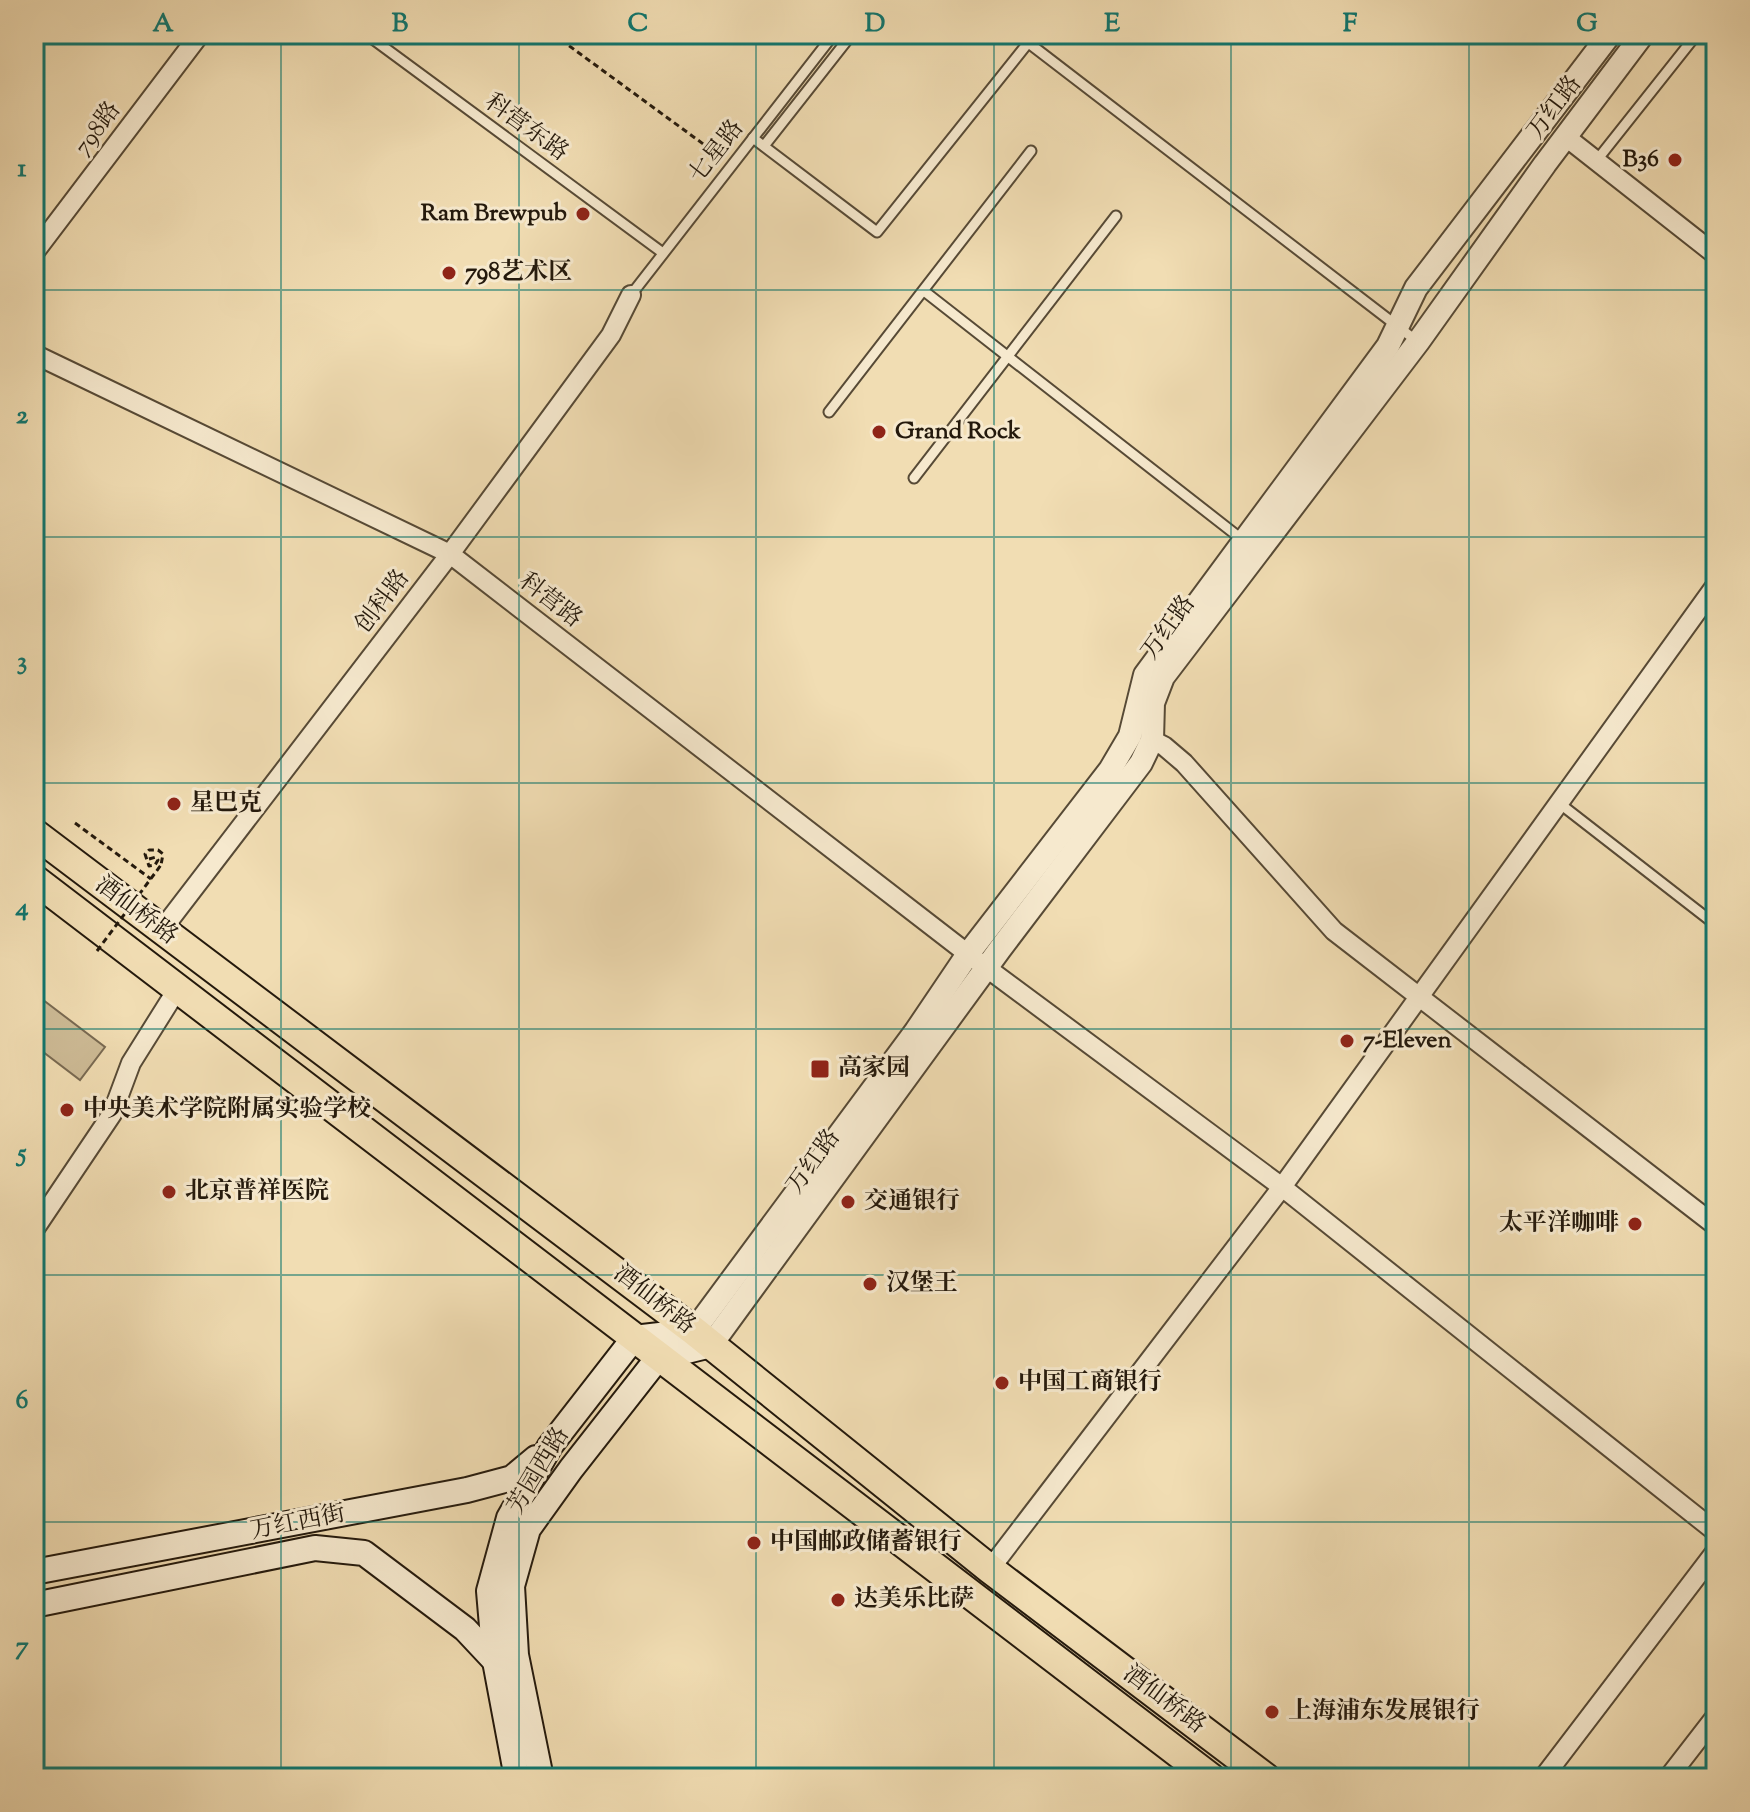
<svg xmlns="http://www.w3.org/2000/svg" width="1750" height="1812" font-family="'Sorts Mill Goudy','Noto Serif SC',serif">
<rect width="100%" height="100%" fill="#f1ddb3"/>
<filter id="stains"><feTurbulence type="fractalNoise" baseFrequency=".0025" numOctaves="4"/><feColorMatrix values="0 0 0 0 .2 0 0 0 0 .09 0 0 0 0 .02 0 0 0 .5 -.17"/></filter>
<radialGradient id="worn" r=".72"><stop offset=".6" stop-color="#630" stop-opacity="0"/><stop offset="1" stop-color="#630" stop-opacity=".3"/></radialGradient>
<!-- green -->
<path fill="#cebc97" stroke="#796a52" stroke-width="2" d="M34,993L105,1047L80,1080L34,1045Z"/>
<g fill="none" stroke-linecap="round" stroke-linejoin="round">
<defs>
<g id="service">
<path d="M366,34L663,253"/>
<path d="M1017,34L1418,342"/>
<path d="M753,138L877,232L1028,43"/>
<path d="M764,146L852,34"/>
<path d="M1597,160L1697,34"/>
<path d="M924,291L1244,541"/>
<path d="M631,295L834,34"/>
<path d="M829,412L1031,151"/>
<path d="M914,478L1116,216"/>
<path d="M1559,803L1716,925"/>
<path d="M1677,1766L1693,1778"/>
</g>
<g id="minor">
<path d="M1566,137L1716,255"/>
<path d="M34,253L200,34"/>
<path d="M34,354L450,554L968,954L1282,1187L1716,1532"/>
<path d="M1152,740L1164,746L1184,763L1334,931L1716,1226"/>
<path d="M161,931L450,554L611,335L631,295"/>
<path d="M34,1230L112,1114L131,1063L178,988"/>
<path d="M990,1569L1282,1187L1716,585"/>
<path d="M1543,1778L1716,1551"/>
<path d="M1668,1778L1716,1716"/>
</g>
<g id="tertiary">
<path d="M694,1331L916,1031L968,954L1110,770L1130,736L1145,675L1388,346L1416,288L1610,34"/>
<path d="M711,1345L1000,949L1141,763L1152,740L1153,703L1163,677L1418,342L1545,164L1643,34"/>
</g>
<g id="secondary">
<path d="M34,1572L467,1490L512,1478L536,1458"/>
<path d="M34,1605L315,1548L364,1553L465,1629L495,1661"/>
<path d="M517,1778L495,1661L489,1591L509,1518L550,1446L634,1338L694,1331"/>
<path d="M541,1778L516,1655L512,1586L528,1529L571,1469L658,1358L711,1345"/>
</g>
<g id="primary">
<path d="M34,833L694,1331L990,1569L1266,1778"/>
<path d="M34,879L1211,1778"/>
</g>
</defs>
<!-- service casing -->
<use href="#service" stroke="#574a36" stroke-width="13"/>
<!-- minor casing -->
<use href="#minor" stroke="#574a36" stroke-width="22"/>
<!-- tertiary casing -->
<use href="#tertiary" stroke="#574a36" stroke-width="26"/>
<!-- secondary casing -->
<use href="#secondary" stroke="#24190c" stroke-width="28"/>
<!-- primary casing -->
<use href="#primary" stroke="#24190c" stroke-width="32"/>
<!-- path -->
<g stroke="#24190c" stroke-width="3" stroke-dasharray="6 4" stroke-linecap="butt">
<path d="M553,34L721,157"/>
<path d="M75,823L151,879"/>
<path d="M149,859L156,857L158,860L155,865L149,866L145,854L149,850H158L163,854L161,865"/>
</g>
<!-- service -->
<use href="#service" stroke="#f6e9ce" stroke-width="9"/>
<!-- minor -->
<use href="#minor" stroke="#f6e9ce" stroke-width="18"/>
<!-- tertiary -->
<use href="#tertiary" stroke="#f6e9ce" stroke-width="22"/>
<!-- secondary -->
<use href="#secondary" stroke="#f6e9ce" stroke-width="24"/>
<!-- primary -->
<use href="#primary" stroke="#f1ddb3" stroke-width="28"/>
<!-- path-bridge -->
<path stroke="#24190c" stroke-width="3" stroke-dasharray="6 4" stroke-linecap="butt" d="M97,951L161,865"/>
</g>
<!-- grid -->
<path fill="none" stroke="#0f766e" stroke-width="2" stroke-opacity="0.55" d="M281,34V1778M519,34V1778M756,34V1778M994,34V1778M1231,34V1778M1469,34V1778M34,290H1716M34,537H1716M34,783H1716M34,1029H1716M34,1275H1716M34,1522H1716"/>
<!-- markers -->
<g fill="#8f2418" stroke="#f6e9ce" stroke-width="3">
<circle cx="1675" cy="160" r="8"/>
<circle cx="583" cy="214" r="8"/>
<circle cx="449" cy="273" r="8"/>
<circle cx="879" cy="432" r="8"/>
<circle cx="174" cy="804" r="8"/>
<circle cx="1347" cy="1041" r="8"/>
<rect x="810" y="1059" width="20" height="20" rx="4"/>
<circle cx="67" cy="1110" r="8"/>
<circle cx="169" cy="1192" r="8"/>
<circle cx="848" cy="1202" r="8"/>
<circle cx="1635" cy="1224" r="8"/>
<circle cx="870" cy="1284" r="8"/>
<circle cx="1002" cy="1383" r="8"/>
<circle cx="754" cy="1543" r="8"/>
<circle cx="838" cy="1600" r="8"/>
<circle cx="1272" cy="1712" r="8"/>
</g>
<g text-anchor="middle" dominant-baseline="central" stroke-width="6" stroke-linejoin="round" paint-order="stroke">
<!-- street labels -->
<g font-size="24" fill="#24190c" stroke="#f6e9ce">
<text transform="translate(1555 108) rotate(-53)">万红路</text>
<text transform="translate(526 128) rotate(36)">科营东路</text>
<text transform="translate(98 129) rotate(-53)">798路</text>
<text transform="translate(717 152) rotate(-52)">七星路</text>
<text transform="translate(550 601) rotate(38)">科营路</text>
<text transform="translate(383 602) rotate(-53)">创科路</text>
<text transform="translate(1169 628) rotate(-54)">万红路</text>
<text transform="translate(136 911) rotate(37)">酒仙桥路</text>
<text transform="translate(814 1162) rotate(-54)">万红路</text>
<text transform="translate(654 1300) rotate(38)">酒仙桥路</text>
<text transform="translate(539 1471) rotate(-59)">芳园西路</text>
<text transform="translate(298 1523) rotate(-11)">万红西街</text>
<text transform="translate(1164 1700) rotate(37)">酒仙桥路</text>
</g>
<!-- poi labels -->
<g font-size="24" font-weight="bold" fill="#24190c" stroke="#f6e9ce" text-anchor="start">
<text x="1659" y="160" text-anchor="end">B36</text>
<text x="567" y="214" text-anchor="end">Ram Brewpub</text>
<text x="465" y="273">798艺术区</text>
<text x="895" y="432">Grand Rock</text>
<text x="190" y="804">星巴克</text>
<text x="1363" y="1041">7-Eleven</text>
<text x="838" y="1069">高家园</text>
<text x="83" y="1110">中央美术学院附属实验学校</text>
<text x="185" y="1192">北京普祥医院</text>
<text x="864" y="1202">交通银行</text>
<text x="1619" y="1224" text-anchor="end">太平洋咖啡</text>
<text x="886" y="1284">汉堡王</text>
<text x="1018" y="1383">中国工商银行</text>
<text x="770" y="1543">中国邮政储蓄银行</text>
<text x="854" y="1600">达美乐比萨</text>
<text x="1288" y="1712">上海浦东发展银行</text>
</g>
</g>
<!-- margin -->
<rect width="1750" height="1812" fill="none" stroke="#f1ddb3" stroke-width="88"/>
<rect x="44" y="44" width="1662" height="1724" fill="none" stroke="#0f766e" stroke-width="3"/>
<g font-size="26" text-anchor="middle" font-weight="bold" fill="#0f766e">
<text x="163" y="31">A</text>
<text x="400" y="31">B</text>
<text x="638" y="31">C</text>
<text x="875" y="31">D</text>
<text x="1112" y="31">E</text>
<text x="1350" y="31">F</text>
<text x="1587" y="31">G</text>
<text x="22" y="176">1</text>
<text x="22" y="423">2</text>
<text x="22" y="669">3</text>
<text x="22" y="915">4</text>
<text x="22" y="1161">5</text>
<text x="22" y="1408">6</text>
<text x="22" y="1654">7</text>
</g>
<rect width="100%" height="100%" filter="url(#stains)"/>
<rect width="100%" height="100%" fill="url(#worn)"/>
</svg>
